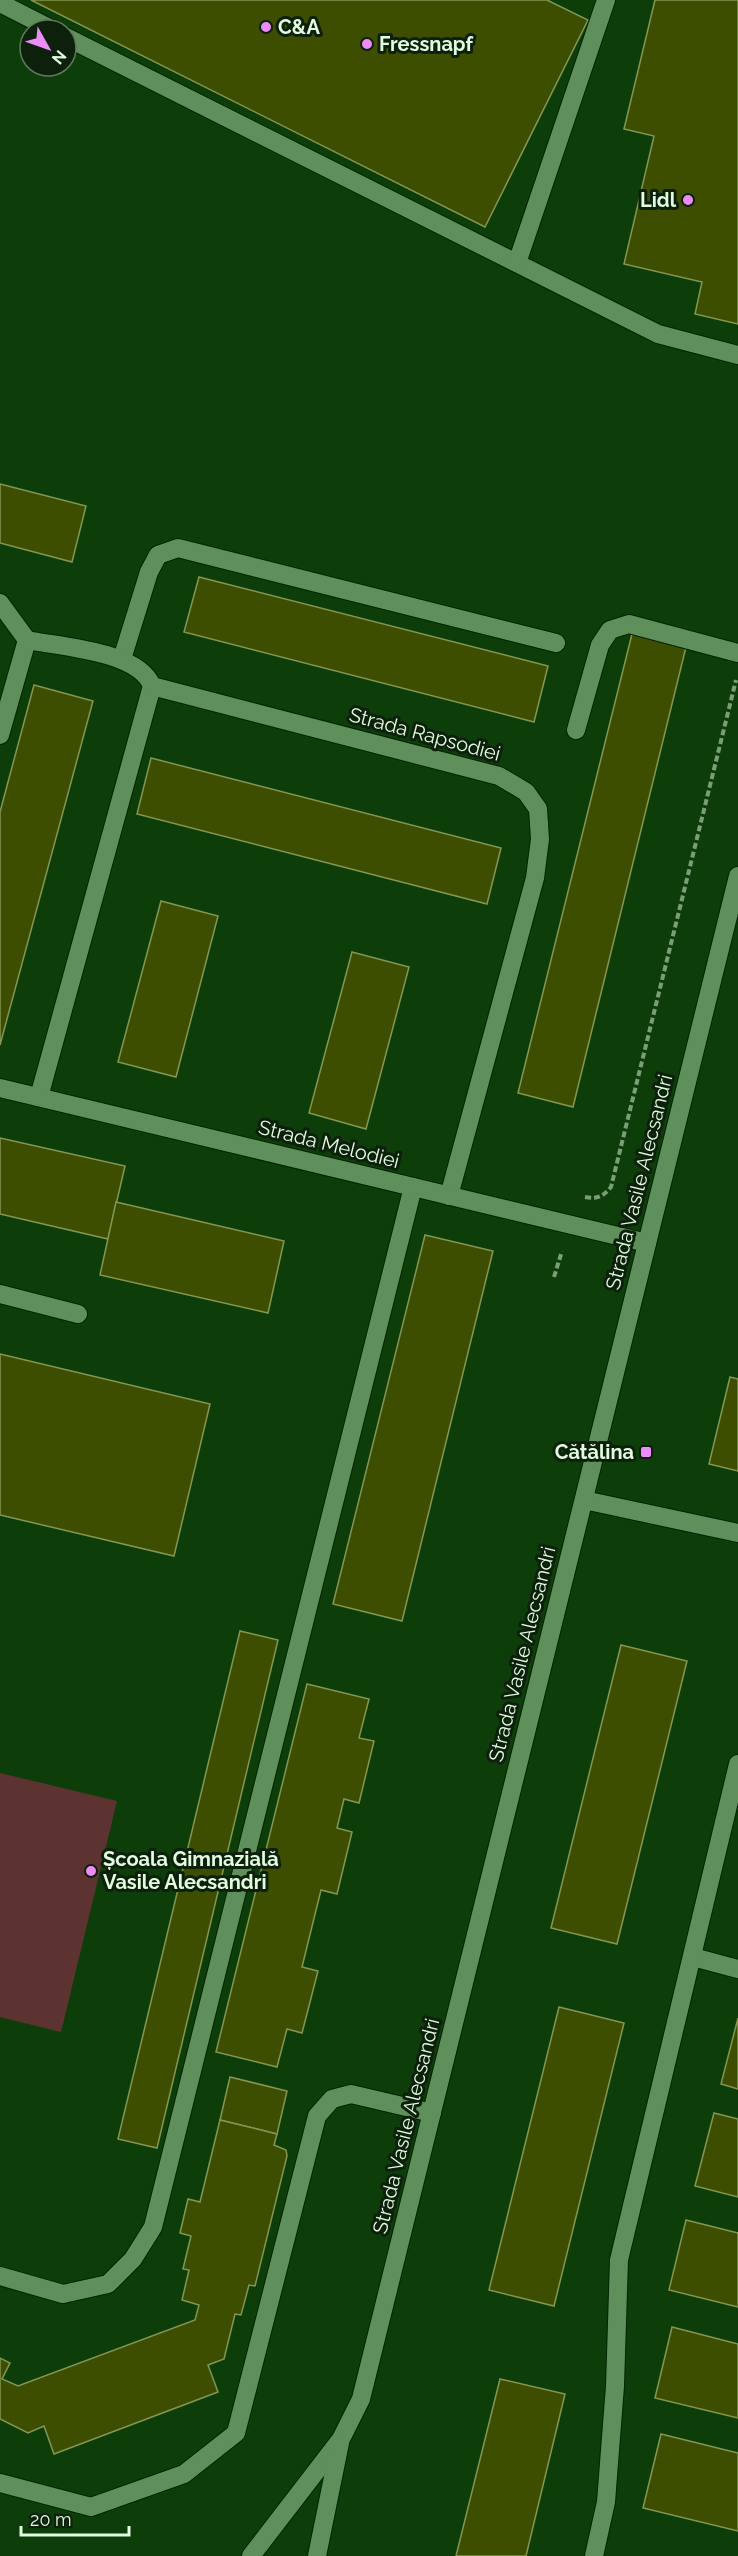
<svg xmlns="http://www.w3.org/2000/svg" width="738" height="2556" font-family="Raleway,sans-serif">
<rect width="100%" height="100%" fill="#0d3e0a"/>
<!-- green -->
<path fill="#5d3331" d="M0,1773L117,1801L61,2032L0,2017Z"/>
<!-- building -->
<g fill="#3e4e00" stroke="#839753" stroke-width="1.5">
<path d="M31,0H547L588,20L485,227Z"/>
<path d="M655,0H738V324L695,314L702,282L624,264L654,136L624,129Z"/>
<path d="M0,484L86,506L72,562L0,543Z"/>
<path d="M199,577L548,666L534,722L184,632Z"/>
<path d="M632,634L686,647L573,1107L518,1093Z"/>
<path d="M34,685L93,701L0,1045V812Z"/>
<path d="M151,758L501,848L487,904L137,814Z"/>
<path d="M161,901L218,916L176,1077L118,1062Z"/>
<path d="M352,952L409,967L366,1129L309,1113Z"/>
<path d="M0,1138L125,1166L108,1239L0,1214Z"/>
<path d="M116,1202L284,1241L268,1313L100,1275Z"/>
<path d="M425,1235L493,1251L402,1621L333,1604Z"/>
<path d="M0,1354L210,1404L174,1556L0,1515Z"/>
<path d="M730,1377L738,1379V1471L709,1464Z"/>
<path d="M240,1631L278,1640L157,2148L118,2139Z"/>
<path d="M621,1645L687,1661L617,1944L551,1928Z"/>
<path d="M307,1684L369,1699L359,1738L374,1741L359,1803L344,1799L337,1828L352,1832L337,1894L321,1890L302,1967L318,1971L302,2033L287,2029L277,2067L216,2052Z"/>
<path d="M559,2007L624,2023L554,2306L489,2290Z"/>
<path d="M738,2018V2089L721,2084Z"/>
<path d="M230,2077L287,2091L277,2134L220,2120Z"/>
<path d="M714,2113L738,2119V2197L695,2186Z"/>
<path d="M220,2120L277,2134L274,2145L286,2150L287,2156L255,2286L249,2285L241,2315L235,2314L224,2359L208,2365L218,2392L54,2454L44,2426L28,2433L0,2419V2358L10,2363L2,2379L18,2386L195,2320L199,2305L182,2300L189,2270L183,2269L191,2236L180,2233L188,2199L200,2202Z"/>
<path d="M686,2220L738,2233V2307L669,2290Z"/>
<path d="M672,2327L738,2344V2418L655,2398Z"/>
<path d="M500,2379L565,2394L526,2556H456Z"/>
<path d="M661,2434L738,2453V2531L643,2508Z"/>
</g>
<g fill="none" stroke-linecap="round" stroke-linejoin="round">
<defs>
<g id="lane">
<path d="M0,3L53,30"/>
<path d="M66,37L658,334L738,355"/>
<path d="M517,263L606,0"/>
<path d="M122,659L149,572L158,555L178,548L556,643"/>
<path d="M576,730L600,645L610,630L629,624L738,653"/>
<path d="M0,735L27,640"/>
<path d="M39,1097L152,686"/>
<path d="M0,1294L78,1314"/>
<path d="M584,1500L738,1533"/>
<path d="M693,1957L738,1969"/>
<path d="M0,2276L63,2294L108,2284L133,2259L153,2227L413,1187"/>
<path d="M0,2483L91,2507L184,2474L236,2433L317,2116L332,2099L351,2094L432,2113"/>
<path d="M594,2556L606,2502L615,2386L619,2260L738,1764"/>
</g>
<g id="street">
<path d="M0,603L27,640C61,647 139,651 152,686L499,776L526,792L538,809L540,839L535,878L449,1196"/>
<path d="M0,1088L647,1243"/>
</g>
<g id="secondary">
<path d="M251,2556L341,2439L361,2399L738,876"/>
<path d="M317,2556L340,2443"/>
</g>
</defs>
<!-- lane casing -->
<use href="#lane" stroke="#002300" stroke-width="20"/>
<!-- street casing -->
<use href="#street" stroke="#002300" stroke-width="20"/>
<!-- secondary casing -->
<use href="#secondary" stroke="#002300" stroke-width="20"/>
<!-- path -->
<g stroke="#7a9f77" stroke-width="4" stroke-dasharray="6 3" stroke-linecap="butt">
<path d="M585,1197C597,1199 603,1197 611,1187L736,680"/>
<path d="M554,1277L562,1251"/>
</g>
<!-- lane -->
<use href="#lane" stroke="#5f8f5a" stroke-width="18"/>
<!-- street -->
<use href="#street" stroke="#5f8f5a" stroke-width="18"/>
<!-- secondary -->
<use href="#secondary" stroke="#5f8f5a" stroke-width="18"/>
</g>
<!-- markers -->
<g fill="#ec8cfa" stroke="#0c200b" stroke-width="2">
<circle cx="266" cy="27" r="6"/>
<circle cx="367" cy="44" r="6"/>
<circle cx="688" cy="200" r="6"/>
<rect x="640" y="1446" width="12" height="12" rx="3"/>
<circle cx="91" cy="1871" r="6"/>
</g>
<g text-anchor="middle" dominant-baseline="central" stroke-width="6" stroke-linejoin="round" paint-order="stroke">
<!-- poi labels -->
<g font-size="20" font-weight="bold" fill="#e2fcdf" stroke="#0c200b" text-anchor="start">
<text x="278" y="27">C&amp;A</text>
<text x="379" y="44">Fressnapf</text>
<text x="676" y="200" text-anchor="end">Lidl</text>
<text x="634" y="1452" text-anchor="end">Cătălina</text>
<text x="103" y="1859">Școala Gimnazială<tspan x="103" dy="23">Vasile Alecsandri</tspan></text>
</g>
<!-- street labels -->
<g font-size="20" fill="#e2fcdf" stroke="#0c200b">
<text transform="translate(425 734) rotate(15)">Strada Rapsodiei</text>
<text transform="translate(329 1144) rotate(14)">Strada Melodiei</text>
<text transform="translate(639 1182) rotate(-76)">Strada Vasile Alecsandri</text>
<text transform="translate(522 1654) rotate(-76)">Strada Vasile Alecsandri</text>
<text transform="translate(406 2126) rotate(-76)">Strada Vasile Alecsandri</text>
</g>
</g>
<!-- north arrow -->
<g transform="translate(48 48) rotate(130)"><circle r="28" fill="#0c200b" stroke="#627860" stroke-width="1.5"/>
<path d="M0-4.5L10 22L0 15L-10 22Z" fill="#ec8cfa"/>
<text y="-9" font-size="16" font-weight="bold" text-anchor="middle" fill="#e2fcdf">N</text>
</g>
<!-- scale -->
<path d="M21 2526v9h108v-9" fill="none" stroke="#e2fcdf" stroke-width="3"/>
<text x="30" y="2526" font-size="18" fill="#e2fcdf" stroke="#0c200b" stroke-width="4.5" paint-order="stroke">20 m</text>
</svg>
